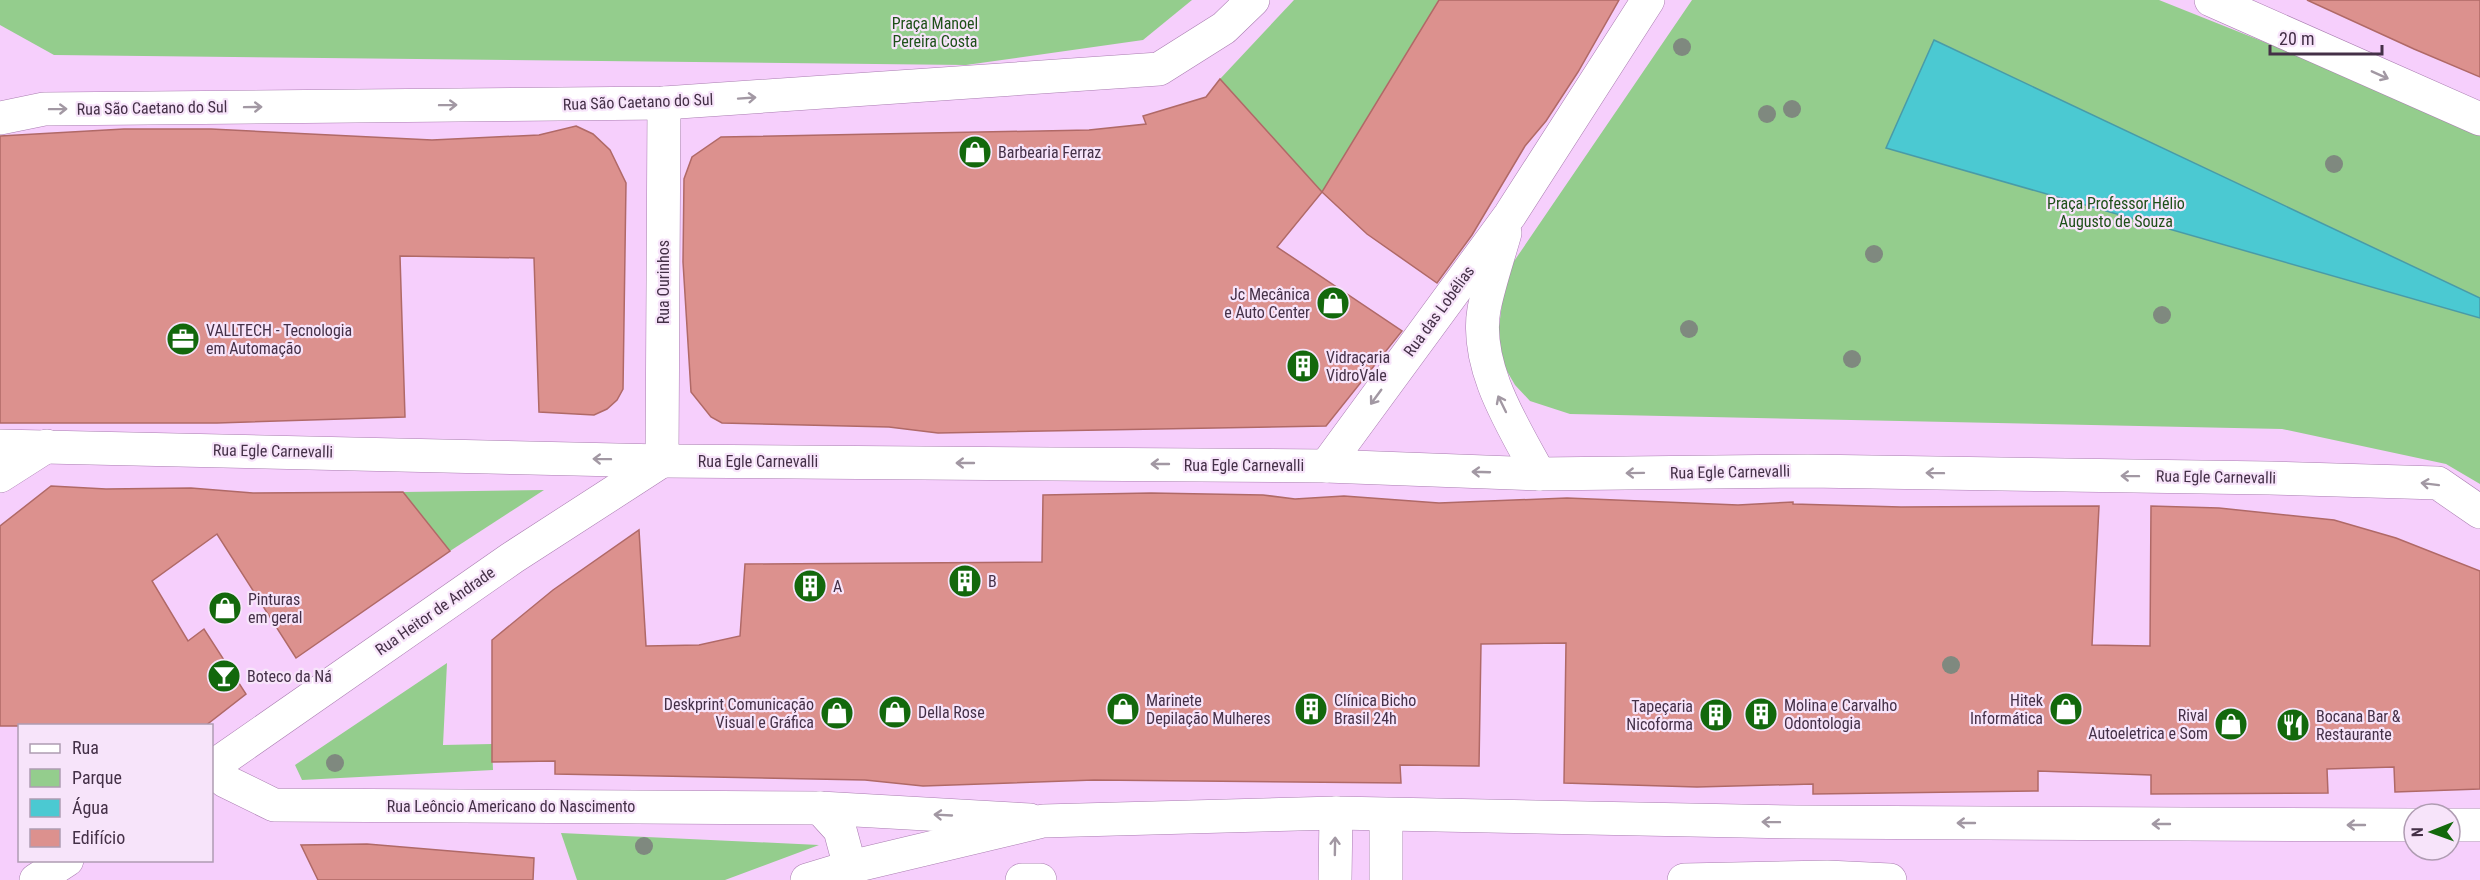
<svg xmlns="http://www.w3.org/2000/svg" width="2480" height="880" font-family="'Roboto Condensed',sans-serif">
<rect width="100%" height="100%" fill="#f6cffc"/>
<!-- green -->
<g fill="#94cd8d">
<path d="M0,0H1192L1143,40L966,65L54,55L0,25Z"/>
<path d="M1294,0H1439L1322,192L1220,79Z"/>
<path d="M1692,0H2159L2480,128V484L2446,464L2282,429L1570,414L1530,401L1515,385L1504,366L1497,342L1506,273Z"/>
<path d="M544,490L450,551L403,492Z"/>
<path d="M447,663L443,745L492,744L493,770L302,780L295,765Z"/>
<path d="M561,833L819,845L725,880H577Z"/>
</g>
<!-- water -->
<path fill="#4bc9d2" stroke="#499ba8" stroke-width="1.5" d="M1934,40L2480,298V318L1886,148Z"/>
<!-- building -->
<g fill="#dc918e" stroke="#b06967" stroke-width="1.5">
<path d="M1439,0H1619L1578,72L1546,121L1525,146L1472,235L1437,283L1367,234L1322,192L1277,247L1402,331L1326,426L938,433L889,427L722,423L711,417L691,392L683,262L684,179L692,157L721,137L1089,130L1146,124L1143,116L1206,97L1220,79L1322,192Z"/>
<path d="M2307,0H2480V77L2414,49Z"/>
<path d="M576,126L593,134L610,150L626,183L623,389L617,400L607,409L594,415L539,412L534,258L400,256L405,417L217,423H0V136L124,129H211L432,140L539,135Z"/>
<path d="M51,486L106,489L191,488L253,493L403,492L450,551L296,658L217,534L152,581L188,641L204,629L246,694L205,726H0V526Z"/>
<path d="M1151,493L1263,495L1295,499L1344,496L1439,503L1567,498L1738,505L1793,502V504L1901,507L2099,506L2092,645L2150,646L2151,506L2219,508L2334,520L2396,538L2480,571V789L2395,792L2394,767L2327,769L2328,793L2151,794V775L2038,771V791L1813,794V784L1697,787L1564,783L1566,643L1481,644L1479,766L1400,765L1401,783L1094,780L923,786L865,780L555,774V761L492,762V640L553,590L639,530L646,646L699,645L740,636L745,564L1042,562L1043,495Z"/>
<path d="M367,844L534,858L533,880H318L301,845Z"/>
</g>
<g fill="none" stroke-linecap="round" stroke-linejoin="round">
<defs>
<g id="street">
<path d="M2211,0L2480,119"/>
<path d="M1505,233C1498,258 1489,284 1484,309C1474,366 1513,426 1539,474"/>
<path d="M0,446L662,461L1326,466L1539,474L1808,471L2269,478L2438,483L2480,512"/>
<path d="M1326,466L1510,215L1648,0"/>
<path d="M0,476L47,446"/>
<path d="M212,767L512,558L662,461L664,103"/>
<path d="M212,769L225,781L274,805L820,808L1030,820"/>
<path d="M820,808L840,830L850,867"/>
<path d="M36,880L67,860"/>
</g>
<g id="secondary">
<path d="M0,118L44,109L664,103L1159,69L1224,28L1253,0"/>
<path d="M2450,825H2480"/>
<path d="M807,880L850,867L1043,821L1336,813L1797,822L2414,825"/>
<path d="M1022,880H1040"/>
<path d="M1335,880L1336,813"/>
<path d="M1386,880V815"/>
<path d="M1684,880L1827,877L1890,880"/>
</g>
</defs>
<!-- street casing -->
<use href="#street" stroke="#a97cb0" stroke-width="34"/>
<!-- secondary casing -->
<use href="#secondary" stroke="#a97cb0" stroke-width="34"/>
<!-- street -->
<use href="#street" stroke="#fff" stroke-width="33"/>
<!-- secondary -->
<use href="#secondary" stroke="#fff" stroke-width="33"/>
</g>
<!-- trees -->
<g fill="#7f897f">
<circle cx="1682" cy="47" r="9"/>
<circle cx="1792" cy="109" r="9"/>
<circle cx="1767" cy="114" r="9"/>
<circle cx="2334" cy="164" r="9"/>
<circle cx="1874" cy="254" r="9"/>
<circle cx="2162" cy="315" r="9"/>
<circle cx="1689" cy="329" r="9"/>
<circle cx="1852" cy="359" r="9"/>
<circle cx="1951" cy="665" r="9"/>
<circle cx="335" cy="763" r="9"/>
<circle cx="644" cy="846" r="9"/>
</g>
<!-- one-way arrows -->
<defs><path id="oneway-shaft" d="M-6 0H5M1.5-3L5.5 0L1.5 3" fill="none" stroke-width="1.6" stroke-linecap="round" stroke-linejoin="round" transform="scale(1.5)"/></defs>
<g stroke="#a298a3">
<use href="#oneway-shaft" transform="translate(2380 75) rotate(24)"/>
<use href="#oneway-shaft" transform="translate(747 98) rotate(-4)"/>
<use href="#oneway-shaft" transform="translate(448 105) rotate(-1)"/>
<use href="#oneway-shaft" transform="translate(253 107) rotate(-1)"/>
<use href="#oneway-shaft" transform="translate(58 109) rotate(-1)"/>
<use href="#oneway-shaft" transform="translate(1376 397) rotate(126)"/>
<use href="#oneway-shaft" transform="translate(1502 404) rotate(-116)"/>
<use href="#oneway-shaft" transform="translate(602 459) rotate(-179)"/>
<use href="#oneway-shaft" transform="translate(965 463) rotate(-180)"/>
<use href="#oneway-shaft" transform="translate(1160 464) rotate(-180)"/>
<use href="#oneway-shaft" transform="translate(1481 472) rotate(-178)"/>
<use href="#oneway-shaft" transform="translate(1635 473) rotate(179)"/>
<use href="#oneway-shaft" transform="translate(1935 473) rotate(-179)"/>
<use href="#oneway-shaft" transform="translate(2130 476) rotate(-179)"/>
<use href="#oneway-shaft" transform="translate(2430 484) rotate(-173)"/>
<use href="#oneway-shaft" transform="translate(943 815) rotate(-177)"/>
<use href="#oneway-shaft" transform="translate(1771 822) rotate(-179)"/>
<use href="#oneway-shaft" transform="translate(1966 823) rotate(-180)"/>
<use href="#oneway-shaft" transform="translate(2161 824) rotate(-180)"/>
<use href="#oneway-shaft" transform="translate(2356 825) rotate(-180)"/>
<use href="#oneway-shaft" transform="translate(1335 846) rotate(-89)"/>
</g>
<!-- icons -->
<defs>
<symbol id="shop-disc" viewBox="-11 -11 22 22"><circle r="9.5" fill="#13680c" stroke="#f7e4fa"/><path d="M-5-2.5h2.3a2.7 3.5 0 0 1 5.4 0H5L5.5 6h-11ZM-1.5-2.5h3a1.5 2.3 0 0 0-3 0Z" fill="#fff"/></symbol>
<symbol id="office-disc" viewBox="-11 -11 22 22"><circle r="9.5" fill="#13680c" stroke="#f7e4fa"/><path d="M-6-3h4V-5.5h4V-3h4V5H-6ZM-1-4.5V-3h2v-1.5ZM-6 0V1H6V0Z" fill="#fff"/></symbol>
<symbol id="building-disc" viewBox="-11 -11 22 22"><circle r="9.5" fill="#13680c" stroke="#f7e4fa"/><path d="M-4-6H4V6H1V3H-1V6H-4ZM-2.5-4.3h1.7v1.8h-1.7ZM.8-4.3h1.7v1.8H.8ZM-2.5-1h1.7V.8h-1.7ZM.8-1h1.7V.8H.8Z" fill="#fff"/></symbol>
<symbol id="bar-disc" viewBox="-11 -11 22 22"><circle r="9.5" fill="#13680c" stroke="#f7e4fa"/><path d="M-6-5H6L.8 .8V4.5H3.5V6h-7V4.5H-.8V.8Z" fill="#fff"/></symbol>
<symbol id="restaurant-disc" viewBox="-11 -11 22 22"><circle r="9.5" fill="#13680c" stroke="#f7e4fa"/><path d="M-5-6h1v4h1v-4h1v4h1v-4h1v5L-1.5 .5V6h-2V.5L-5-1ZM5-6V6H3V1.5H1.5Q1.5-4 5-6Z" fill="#fff"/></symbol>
</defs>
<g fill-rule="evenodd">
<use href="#shop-disc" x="956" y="133" width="38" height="38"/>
<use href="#shop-disc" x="1314" y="284" width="38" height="38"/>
<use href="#office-disc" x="164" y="320" width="38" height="38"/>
<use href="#building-disc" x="1284" y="347" width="38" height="38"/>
<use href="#building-disc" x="946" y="562" width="38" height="38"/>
<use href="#building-disc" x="791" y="567" width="38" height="38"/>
<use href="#shop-disc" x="206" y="589" width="38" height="38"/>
<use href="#bar-disc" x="205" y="657" width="38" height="38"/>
<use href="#shop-disc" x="1104" y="690" width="38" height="38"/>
<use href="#building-disc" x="1292" y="690" width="38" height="38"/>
<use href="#shop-disc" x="2047" y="690" width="38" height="38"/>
<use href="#shop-disc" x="876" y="693" width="38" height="38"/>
<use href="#shop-disc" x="818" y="694" width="38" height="38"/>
<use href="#building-disc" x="1742" y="695" width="38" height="38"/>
<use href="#building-disc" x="1697" y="696" width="38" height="38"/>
<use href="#shop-disc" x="2212" y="705" width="38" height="38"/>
<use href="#restaurant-disc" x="2274" y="706" width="38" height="38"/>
</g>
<g text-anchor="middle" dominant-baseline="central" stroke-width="4.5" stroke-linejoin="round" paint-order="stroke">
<!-- park labels -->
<g font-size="16" fill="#1e5019" stroke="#f7e4fa">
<text x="935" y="23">Praça Manoel<tspan x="935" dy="18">Pereira Costa</tspan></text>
<text x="2116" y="203">Praça Professor Hélio<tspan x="2116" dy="18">Augusto de Souza</tspan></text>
</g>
<!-- street labels -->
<g font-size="16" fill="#443047" stroke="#f7e4fa">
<text transform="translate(638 102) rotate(-2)">Rua São Caetano do Sul</text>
<text transform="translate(152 108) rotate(-1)">Rua São Caetano do Sul</text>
<text transform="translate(663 282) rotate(-90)">Rua Ourinhos</text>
<text transform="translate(1439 311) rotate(-54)">Rua das Lobélias</text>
<text transform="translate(273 451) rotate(1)">Rua Egle Carnevalli</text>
<text x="758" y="461">Rua Egle Carnevalli</text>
<text x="1244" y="465">Rua Egle Carnevalli</text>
<text transform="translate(1730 472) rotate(-1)">Rua Egle Carnevalli</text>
<text transform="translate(2216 477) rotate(1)">Rua Egle Carnevalli</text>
<text transform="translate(435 611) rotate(-35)">Rua Heitor de Andrade</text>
<text x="511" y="806">Rua Leôncio Americano do Nascimento</text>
</g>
<!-- poi labels -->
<g font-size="16" fill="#443047" stroke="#f7e4fa" text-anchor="start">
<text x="998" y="152">Barbearia Ferraz</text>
<text x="1310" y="294" text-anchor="end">Jc Mecânica<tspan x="1310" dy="18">e Auto Center</tspan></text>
<text x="206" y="330">VALLTECH - Tecnologia<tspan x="206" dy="18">em Automação</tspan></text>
<text x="1326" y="357">Vidraçaria<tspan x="1326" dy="18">VidroVale</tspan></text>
<text x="988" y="581">B</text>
<text x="833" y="586">A</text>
<text x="248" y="599">Pinturas<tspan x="248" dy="18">em geral</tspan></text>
<text x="247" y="676">Boteco da Ná</text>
<text x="1146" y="700">Marinete<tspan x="1146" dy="18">Depilação Mulheres</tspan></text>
<text x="1334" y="700">Clínica Bicho<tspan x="1334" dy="18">Brasil 24h</tspan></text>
<text x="2043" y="700" text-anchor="end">Hitek<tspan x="2043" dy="18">Informática</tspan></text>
<text x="814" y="704" text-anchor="end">Deskprint Comunicação<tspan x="814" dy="18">Visual e Gráfica</tspan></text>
<text x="1784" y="705">Molina e Carvalho<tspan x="1784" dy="18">Odontologia</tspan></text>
<text x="1693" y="706" text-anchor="end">Tapeçaria<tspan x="1693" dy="18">Nicoforma</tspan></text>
<text x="918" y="712">Della Rose</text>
<text x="2208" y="715" text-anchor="end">Rival<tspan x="2208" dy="18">Autoeletrica e Som</tspan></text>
<text x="2316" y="716">Bocana Bar &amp;<tspan x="2316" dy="18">Restaurante</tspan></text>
</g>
</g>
<!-- legend -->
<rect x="18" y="724" width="195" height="138" fill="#f7e4fa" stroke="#af9cb2" stroke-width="1.5"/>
<rect x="30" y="744" width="30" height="9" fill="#ffffff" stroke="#af9cb2" stroke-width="1.5"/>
<text x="72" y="754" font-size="18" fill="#443047">Rua</text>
<rect x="30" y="769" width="30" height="18" fill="#94cd8d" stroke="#af9cb2" stroke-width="1.5"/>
<text x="72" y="784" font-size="18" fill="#443047">Parque</text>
<rect x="30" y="799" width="30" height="18" fill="#4bc9d2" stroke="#af9cb2" stroke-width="1.5"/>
<text x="72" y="814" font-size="18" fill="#443047">Água</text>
<rect x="30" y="829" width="30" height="18" fill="#dc918e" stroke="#af9cb2" stroke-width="1.5"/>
<text x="72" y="844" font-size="18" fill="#443047">Edifício</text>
<!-- north arrow -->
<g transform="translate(2432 832) rotate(269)"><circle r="28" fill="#f7e4fa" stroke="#af9cb2" stroke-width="1.5"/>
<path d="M0-4.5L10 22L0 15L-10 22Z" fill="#13680c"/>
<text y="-9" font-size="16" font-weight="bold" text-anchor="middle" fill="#443047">N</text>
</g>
<!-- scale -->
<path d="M2270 45v9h112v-9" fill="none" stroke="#443047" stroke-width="3"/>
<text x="2279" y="45" font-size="18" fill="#443047" stroke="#f7e4fa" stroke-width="4.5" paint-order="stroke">20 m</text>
</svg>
